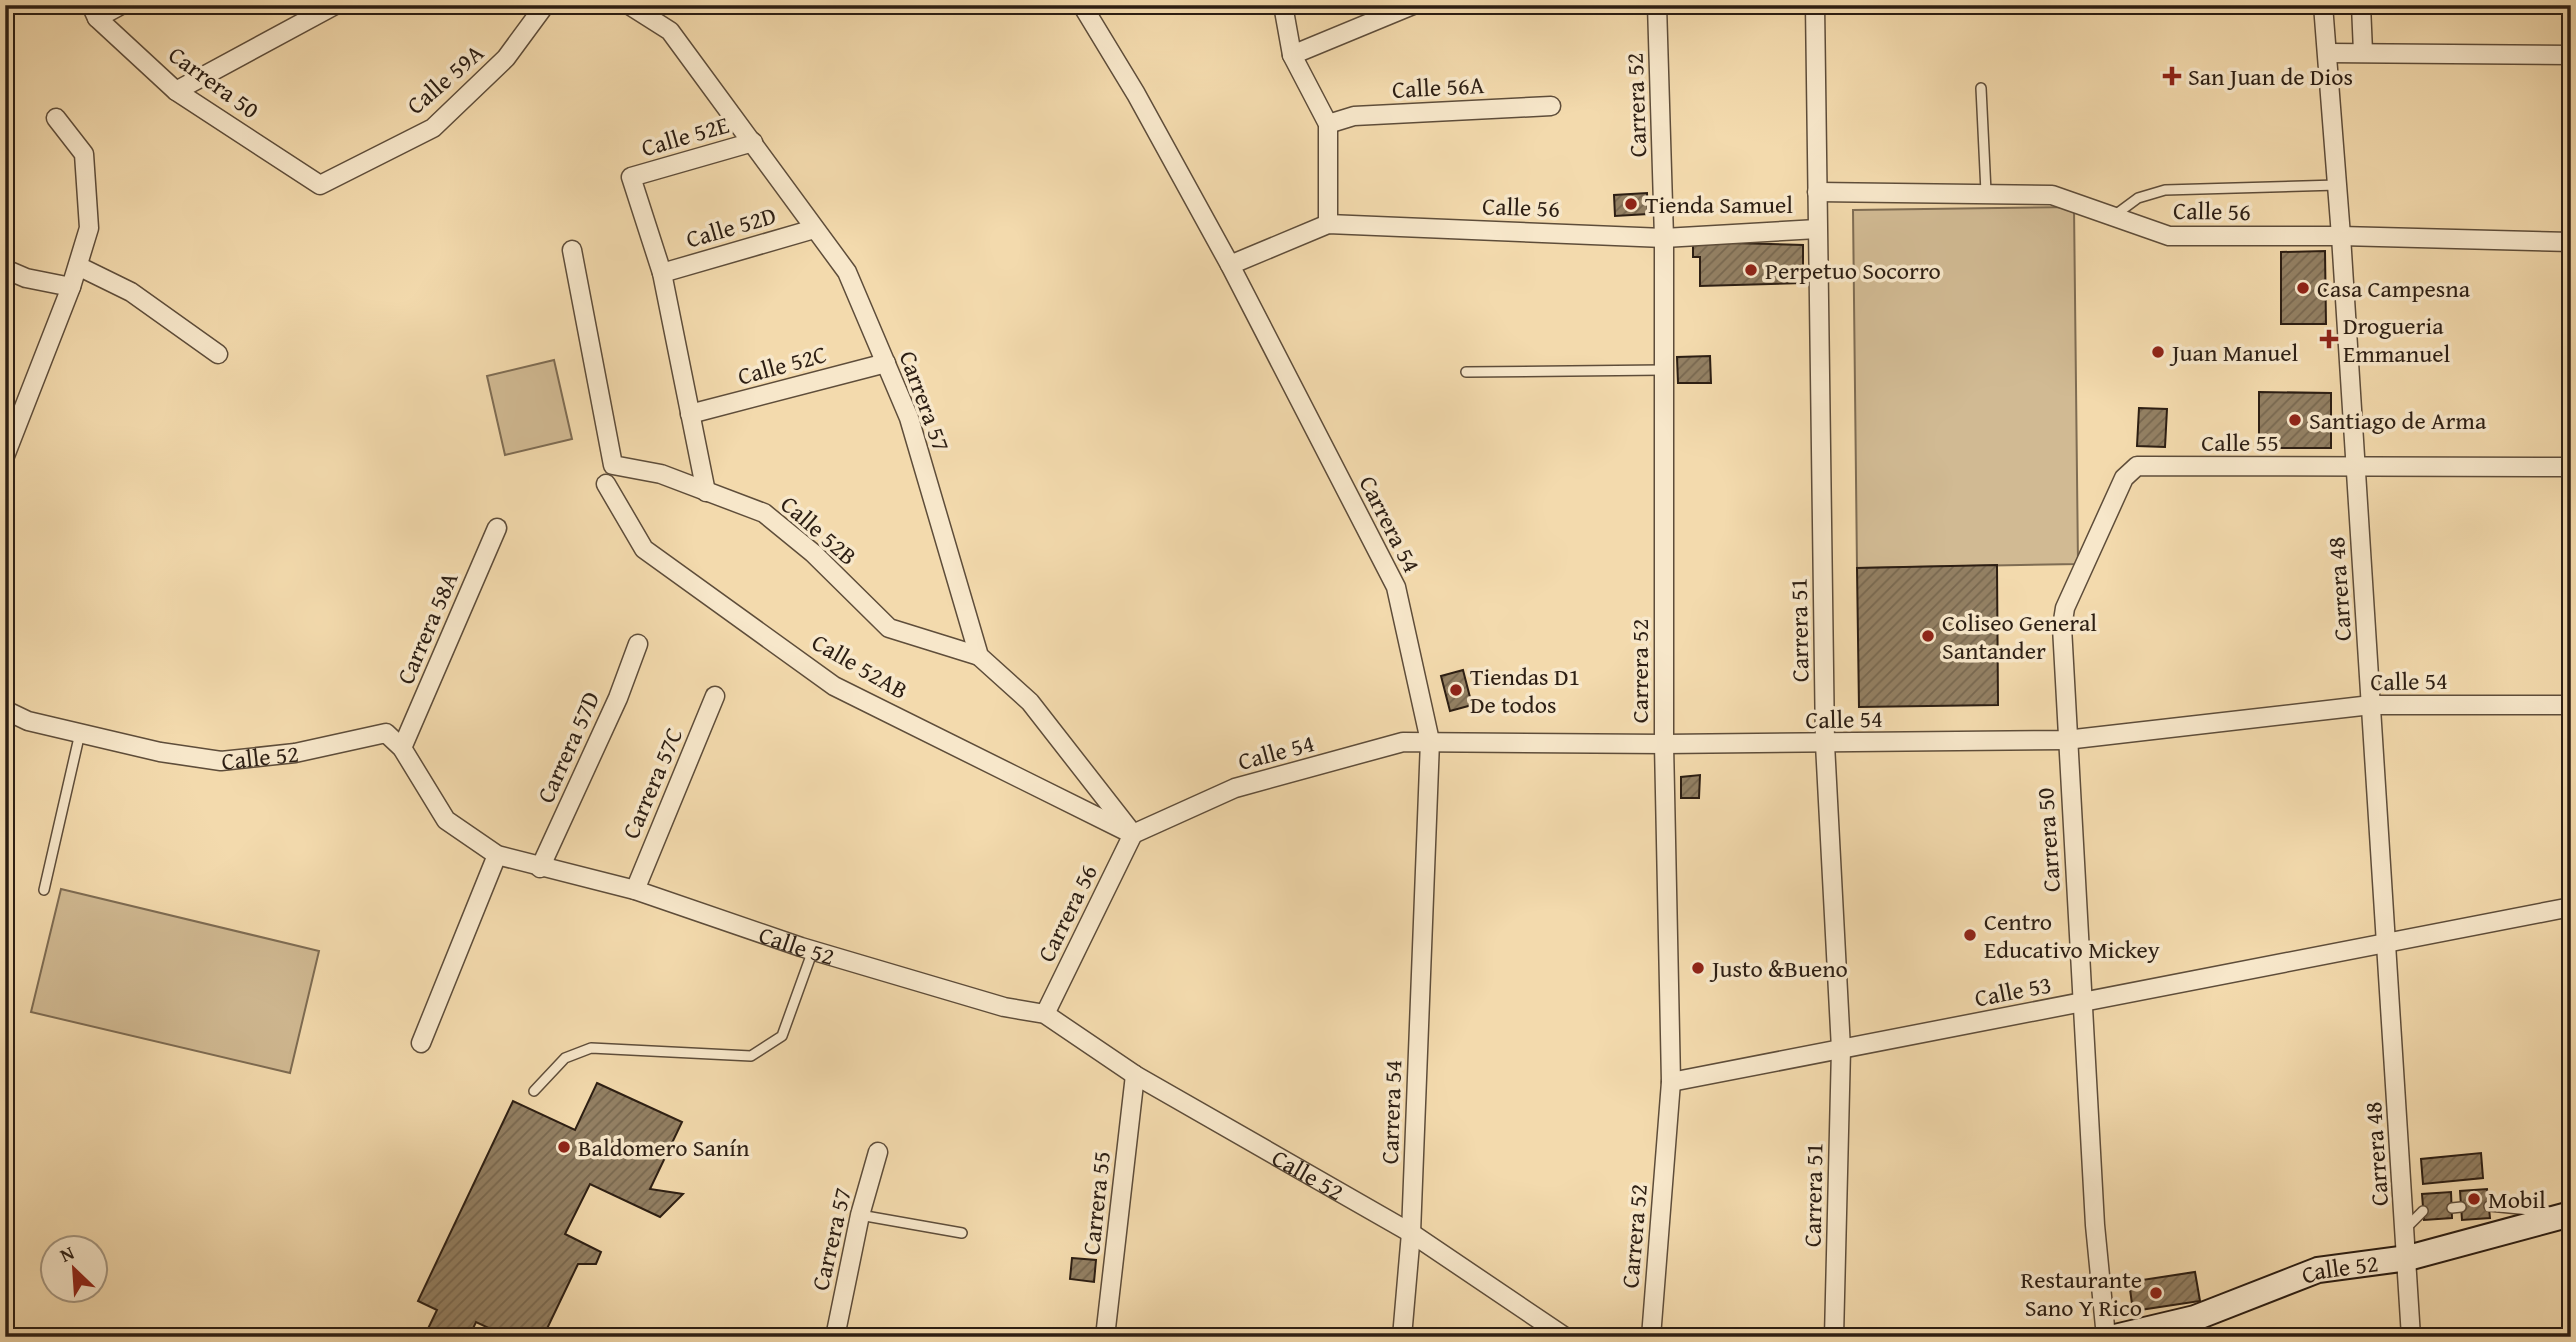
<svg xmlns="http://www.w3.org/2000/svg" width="2576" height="1342" font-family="'Gentium Book Plus',serif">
<defs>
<pattern id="building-hatch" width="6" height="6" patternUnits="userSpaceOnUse" patternTransform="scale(1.75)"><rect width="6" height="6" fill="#938063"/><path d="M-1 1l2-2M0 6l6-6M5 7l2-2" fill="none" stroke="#786850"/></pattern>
</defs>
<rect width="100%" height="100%" fill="#f3daad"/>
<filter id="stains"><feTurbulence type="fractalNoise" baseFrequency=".00286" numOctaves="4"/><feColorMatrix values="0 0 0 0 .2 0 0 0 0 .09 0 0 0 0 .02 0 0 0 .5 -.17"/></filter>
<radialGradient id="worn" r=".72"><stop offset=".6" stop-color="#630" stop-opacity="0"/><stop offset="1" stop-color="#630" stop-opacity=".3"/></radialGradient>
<!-- grass -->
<g fill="#d1ba93" stroke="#7e6c53" stroke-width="2">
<path d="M2074,207L2078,564L1857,568L1853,210Z"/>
<path d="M554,360L572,439L505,455L487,376Z"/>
<path d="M61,889L319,951L290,1073L31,1012Z"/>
</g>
<!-- building -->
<g fill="url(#building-hatch)" stroke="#2c1e13" stroke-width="2">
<path d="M1647,193L1648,214L1615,216L1614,195Z"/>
<path d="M1693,242L1803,245V283L1700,286V257H1693Z"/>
<path d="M2325,251L2326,324H2281V252Z"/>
<path d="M1710,356L1711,383H1678L1677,357Z"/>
<path d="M2259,392L2331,393V448H2259Z"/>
<path d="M2139,408L2167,409L2165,447L2137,446Z"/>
<path d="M1997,565L1998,705L1859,707L1857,568Z"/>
<path d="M1463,670L1472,705L1450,711L1441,676Z"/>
<path d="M1700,775L1699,798H1681V777Z"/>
<path d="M597,1083L682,1122L650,1189L683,1194L660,1217L590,1184L565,1234L601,1252L596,1264H578L543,1337H508L476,1322L469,1337H424L437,1310L418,1301L513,1101L575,1130Z"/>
<path d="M2481,1153L2483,1178L2423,1184L2421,1159Z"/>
<path d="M2487,1189L2490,1218L2462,1220L2460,1191Z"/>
<path d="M2451,1192L2452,1218L2424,1220L2422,1194Z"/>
<path d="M1072,1258L1096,1260L1094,1282L1070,1279Z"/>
<path d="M2195,1272L2200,1301L2133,1311L2129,1282Z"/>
</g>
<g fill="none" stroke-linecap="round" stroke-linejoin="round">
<defs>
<g id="lane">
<path d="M1981,88L1986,192"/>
<path d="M2115,215L2138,198L2165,190L2337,185"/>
<path d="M1466,372L1663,370"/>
<path d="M44,890L80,733"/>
<path d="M534,1091L565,1058L591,1048L751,1056L782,1036L813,950"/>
<path d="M2489,1206L2549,1212"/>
<path d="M2452,1208L2461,1207"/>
<path d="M860,1215L962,1233"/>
<path d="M2407,1227L2423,1211"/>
</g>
<g id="street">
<path d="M91,5L97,18L176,91L320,185L433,128L506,58L545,5"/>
<path d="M629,5L670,31L847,272L909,418L979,656L1030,702L1133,834"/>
<path d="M1082,5L1136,94L1230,265L1396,587L1430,741L1411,1233L1402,1337"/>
<path d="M1283,5L1292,55L1328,124V224"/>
<path d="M1815,5L1825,744L1841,1049L1834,1337"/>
<path d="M2323,5L2341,236L2411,1337"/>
<path d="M2361,5L2363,52"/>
<path d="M97,18L121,5"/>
<path d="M2328,53L2571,55"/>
<path d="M1292,55L1413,5"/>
<path d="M176,91L335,5"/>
<path d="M1328,124L1354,116L1551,106"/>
<path d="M1817,192L2052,195L2169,236H2341L2571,242"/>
<path d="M572,250L613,465L661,474L764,513L813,553L889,628L979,656"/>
<path d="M1230,265L1328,224L1664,238L1817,229"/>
<path d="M78,266L131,292L218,354"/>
<path d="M5,269L26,278L71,287"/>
<path d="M662,273L814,229"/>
<path d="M690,414L886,363"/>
<path d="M5,456L71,287L89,228L84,154L56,118"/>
<path d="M606,484L644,549L834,686L1126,831"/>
<path d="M706,492L662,273L631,177L753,142"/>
<path id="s1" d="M5,710L28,721L160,752L221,761L295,753L386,733L402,748L446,820L497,855L635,890L801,947L1004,1007L1045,1014L1135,1075L1411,1233L1565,1337"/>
<path d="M402,748L497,528"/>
<path d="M1133,834L1235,788L1403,742L1664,744L2066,740L2371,705H2571"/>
<path d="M540,868L618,698L638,644"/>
<path d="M635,890L715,696"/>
<path d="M1045,1014L1133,834"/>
<path d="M421,1043L497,855"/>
<path d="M1671,1082L2571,907"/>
<path d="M835,1337L860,1215L878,1152"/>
<path d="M1105,1337L1135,1075"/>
<path d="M1651,1337L1671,1082L1664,744V238L1657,5"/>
<path d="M2106,1337L2095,1225L2062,627L2065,608L2124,478L2137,466L2571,467"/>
</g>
<g id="secondary">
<path id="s2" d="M2115,1337L2195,1318L2318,1270L2408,1258L2571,1214"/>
</g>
</defs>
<!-- lane casing -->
<use href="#lane" stroke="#5e4d3a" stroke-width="12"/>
<!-- street casing -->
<use href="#street" stroke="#5e4d3a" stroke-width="21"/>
<!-- secondary casing -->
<use href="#secondary" stroke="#2c1e13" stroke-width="28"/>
<!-- lane -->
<use href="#lane" stroke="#f7e7ca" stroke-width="9"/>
<!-- street -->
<use href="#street" stroke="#f7e7ca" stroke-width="18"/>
<!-- secondary -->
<use href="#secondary" stroke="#f7e7ca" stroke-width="24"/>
</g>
<!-- markers -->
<g fill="#8f2418" stroke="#f7e7ca" stroke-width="2.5">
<path d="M2168.5 65.5h7v7h7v7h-7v7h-7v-7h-7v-7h7z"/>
<circle cx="1631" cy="204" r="7"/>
<circle cx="1751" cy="270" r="7"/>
<circle cx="2303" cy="288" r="7"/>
<path d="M2325.5 328.5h7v7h7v7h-7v7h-7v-7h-7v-7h7z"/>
<circle cx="2158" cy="352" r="7"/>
<circle cx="2295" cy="420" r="7"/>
<circle cx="1928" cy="636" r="7"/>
<circle cx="1456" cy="690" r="7"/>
<circle cx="1970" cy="935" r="7"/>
<circle cx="1698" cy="968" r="7"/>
<circle cx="564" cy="1147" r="7"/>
<circle cx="2474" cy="1199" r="7"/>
<circle cx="2156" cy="1293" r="7"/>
</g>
<g text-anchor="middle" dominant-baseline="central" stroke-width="7" stroke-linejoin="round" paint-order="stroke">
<!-- poi labels -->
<g font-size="24" fill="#2c1e13" stroke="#f7e7ca" text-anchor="start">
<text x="2188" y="76">San Juan de Dios</text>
<text x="1645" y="204">Tienda Samuel</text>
<text x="1765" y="270">Perpetuo Socorro</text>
<text x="2317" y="288">Casa Campesna</text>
<text x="2343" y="325">Drogueria<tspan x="2343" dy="28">Emmanuel</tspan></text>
<text x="2172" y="352">Juan Manuel</text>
<text x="2309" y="420">Santiago de Arma</text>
<text x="1942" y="622">Coliseo General<tspan x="1942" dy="28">Santander</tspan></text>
<text x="1470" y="676">Tiendas D1<tspan x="1470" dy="28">De todos</tspan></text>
<text x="1984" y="921">Centro<tspan x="1984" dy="28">Educativo Mickey</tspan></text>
<text x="1712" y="968">Justo &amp;Bueno</text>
<text x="578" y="1147">Baldomero Sanín</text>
<text x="2488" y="1199">Mobil</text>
<text x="2142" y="1279" text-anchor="end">Restaurante<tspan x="2142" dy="28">Sano Y Rico</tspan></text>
</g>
<!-- street labels -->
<g font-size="24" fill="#2c1e13" stroke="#f7e7ca">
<text transform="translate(445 79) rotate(-41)">Calle 59A</text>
<text transform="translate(214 82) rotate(36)">Carrera 50</text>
<text transform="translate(1438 87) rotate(-3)">Calle 56A</text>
<text transform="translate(1636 105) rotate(-92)">Carrera 52</text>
<text transform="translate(685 136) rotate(-16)">Calle 52E</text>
<text transform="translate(1521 207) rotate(2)">Calle 56</text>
<text transform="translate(2212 211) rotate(1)">Calle 56</text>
<text transform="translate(731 227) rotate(-16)">Calle 52D</text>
<text transform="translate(782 365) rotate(-15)">Calle 52C</text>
<text transform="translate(925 401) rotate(70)">Carrera 57</text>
<text x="2240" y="442">Calle 55</text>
<text transform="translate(1390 524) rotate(63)">Carrera 54</text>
<text transform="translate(819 530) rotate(41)">Calle 52B</text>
<text transform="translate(2339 589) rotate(-94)">Carrera 48</text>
<text transform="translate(427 628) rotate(-67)">Carrera 58A</text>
<text transform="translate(1799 630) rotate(-91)">Carrera 51</text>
<text transform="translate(860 666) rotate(30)">Calle 52AB</text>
<text transform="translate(1639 671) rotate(-90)">Carrera 52</text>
<text transform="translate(2409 681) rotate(-1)">Calle 54</text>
<text transform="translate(1844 719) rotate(-1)">Calle 54</text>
<text transform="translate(568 747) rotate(-66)">Carrera 57D</text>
<text transform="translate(1276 752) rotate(-15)">Calle 54</text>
<text stroke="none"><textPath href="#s1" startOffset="262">Calle 52</textPath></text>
<text transform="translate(652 783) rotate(-67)">Carrera 57C</text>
<text transform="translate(2048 840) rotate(-94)">Carrera 50</text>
<text transform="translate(1067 913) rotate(-64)">Carrera 56</text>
<text stroke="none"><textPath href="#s1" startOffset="872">Calle 52</textPath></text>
<text transform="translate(2013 991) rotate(-11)">Calle 53</text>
<text transform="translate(1391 1112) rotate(-88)">Carrera 54</text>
<text transform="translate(2376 1154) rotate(-94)">Carrera 48</text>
<text stroke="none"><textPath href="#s1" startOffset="1438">Calle 52</textPath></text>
<text transform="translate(1813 1195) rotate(-89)">Carrera 51</text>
<text transform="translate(1096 1203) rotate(-84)">Carrera 55</text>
<text transform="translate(1634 1236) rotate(-85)">Carrera 52</text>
<text transform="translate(831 1239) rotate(-77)">Carrera 57</text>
<text stroke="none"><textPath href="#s2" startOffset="236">Calle 52</textPath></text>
</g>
</g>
<!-- margin -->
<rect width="2576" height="1342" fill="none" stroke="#f3daad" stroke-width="28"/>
<rect x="7" y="7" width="2562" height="1328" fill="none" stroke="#2c1e13" stroke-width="3.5"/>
<rect x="14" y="14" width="2548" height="1314" fill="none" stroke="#2c1e13" stroke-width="2"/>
<!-- north arrow -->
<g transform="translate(74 1269) rotate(335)"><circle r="33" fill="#f7e7ca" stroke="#a69781" stroke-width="2"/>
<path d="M0-5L12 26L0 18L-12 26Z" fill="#8f2418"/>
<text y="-10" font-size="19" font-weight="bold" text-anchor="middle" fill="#2c1e13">N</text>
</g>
<rect width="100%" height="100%" filter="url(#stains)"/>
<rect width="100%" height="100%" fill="url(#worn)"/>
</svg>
